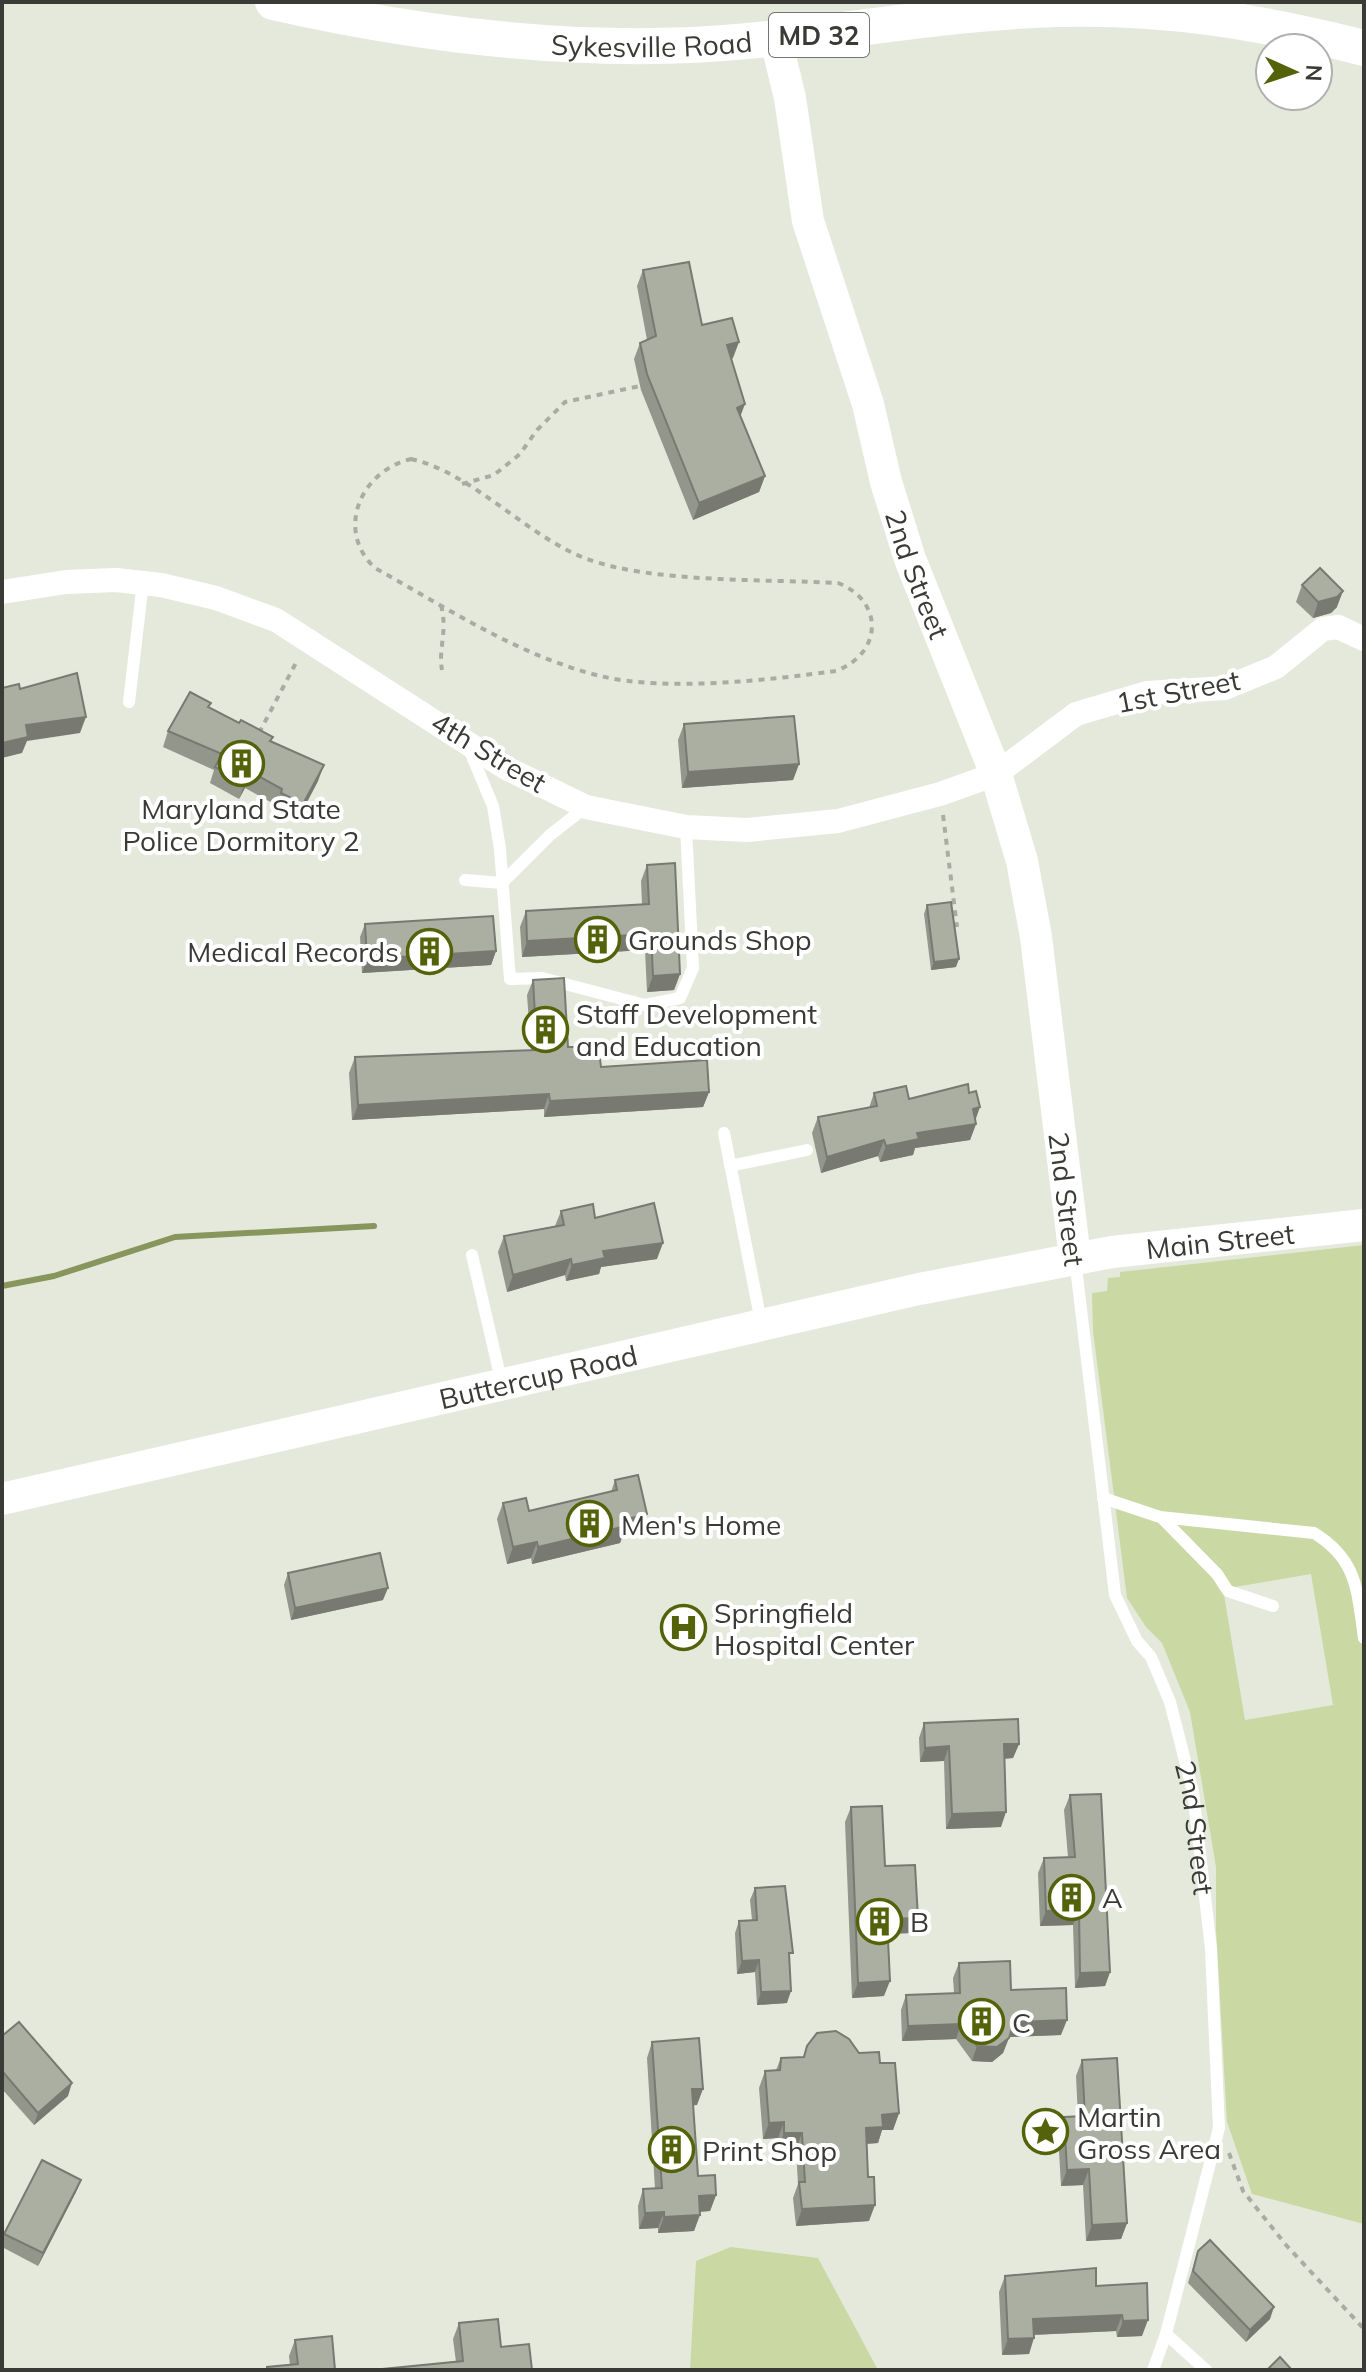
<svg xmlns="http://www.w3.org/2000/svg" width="1366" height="2372" font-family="Mulish,sans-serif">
<rect width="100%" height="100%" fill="#e5e9dc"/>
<!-- green -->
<g fill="#cad8a3" fill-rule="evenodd">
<path d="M1364,1245V2224L1252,2194L1227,2122L1216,1929V1867L1190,1712L1162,1643L1146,1627L1127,1598L1093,1331L1092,1293L1107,1291L1108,1278L1120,1277V1272ZM1311,1574L1333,1705L1245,1720L1223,1589Z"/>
<path d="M731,2247L818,2258L878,2370H690L696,2261Z"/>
</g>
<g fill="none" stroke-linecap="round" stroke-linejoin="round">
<!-- stream -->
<path stroke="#88965d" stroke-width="6" d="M2,1286L54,1276L175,1237L374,1226"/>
<!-- path -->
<g stroke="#a9aca2" stroke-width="4" stroke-dasharray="6 6" stroke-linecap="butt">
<path d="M411,459C473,473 526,536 587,559C653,583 765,579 838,583C884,601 883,653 836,671C768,680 667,692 600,676C519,656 447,608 375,568C335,531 360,471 411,459Z"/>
<path d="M462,484L494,475L520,454L537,430L565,402L640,386"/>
<path d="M441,605C448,632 438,648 442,670"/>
<path d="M259,733L298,659"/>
<path d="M943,815L957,927"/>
<path d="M1229,2153L1243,2191L1286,2245L1364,2329"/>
</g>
<!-- lane -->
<g stroke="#fff" stroke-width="12">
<path d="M129,702L143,582"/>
<path d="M469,749L493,806L500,849L510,979L542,978L645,1005L680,998L693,968L686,827"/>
<path d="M465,880L502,883L550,835L586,807"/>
<path d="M724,1133L761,1322"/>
<path d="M730,1166L807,1150"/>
<path d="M472,1255L502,1384"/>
<path id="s1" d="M1075,1259L1115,1595L1137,1641L1151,1657L1170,1702L1193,1792L1211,1949L1219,2128L1166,2334L1153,2370"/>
<path d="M1103,1498L1160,1517L1314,1533C1358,1560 1357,1591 1364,1638"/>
<path d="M1163,1519L1217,1574L1228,1591L1273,1606"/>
<path d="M1166,2334L1206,2370"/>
</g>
<!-- street -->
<path stroke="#fff" stroke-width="24" d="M2,592L66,582L116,580L161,585L216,598L276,620L506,768L586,807L686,827L747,830L838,821L940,794L996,774L1076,714L1147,693L1225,688L1276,667L1323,629L1338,627L1364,639"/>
<!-- secondary -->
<g stroke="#fff" stroke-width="32">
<path id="s2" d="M776,40L790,98L808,221L868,404L886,482L910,559L996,774L1022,861L1036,937L1075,1258"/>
<path id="s3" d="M2,1499L919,1289L1112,1252L1364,1225"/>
</g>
<!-- primary -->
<path stroke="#fff" stroke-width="36" id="s4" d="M273,2C410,33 551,51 692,45C815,39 936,12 1059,9C1166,6 1261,22 1364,48"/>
</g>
<!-- wall -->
<g fill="#93968b">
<path d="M643,270L702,325L733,358L732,359L740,416L765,476L759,492L693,520L641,390L634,359L640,343L647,340L637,286Z"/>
<path d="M1302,585L1337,607L1331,613L1313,618L1296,602Z"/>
<path d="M209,707L271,741L318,781L297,821L275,809L276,805L245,788L239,799L210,783L214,770L163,747L168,731Z"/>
<path d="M684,724L799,764L793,780L682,788L678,740Z"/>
<path d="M647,865L680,974L674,990L647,992L645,950L522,957L520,927L526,911L642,904L641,881Z"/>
<path d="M927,905L956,967L931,970L924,914Z"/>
<path d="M365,924L496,951L491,965L362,973L360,937Z"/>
<path d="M533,980L568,1047L601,1067L709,1092L703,1107L544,1117V1109L352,1120L349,1073L355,1057L531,1050L527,995Z"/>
<path d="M874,1093L909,1099L975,1119L976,1124L970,1140L915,1148L913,1155L880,1162L878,1156L821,1173L812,1133L818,1117L869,1108Z"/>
<path d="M561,1211L595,1218L657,1259L601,1267L599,1274L566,1281L565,1275L507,1292L498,1252L504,1236L555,1226Z"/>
<path d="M615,1480L647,1514L641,1530L623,1535L620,1543L532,1564L531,1558L507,1564L497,1519L503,1503L529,1511L611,1492Z"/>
<path d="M288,1573L383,1600L291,1620L284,1585Z"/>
<path d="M924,1723L1019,1744L1013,1758L1004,1759L1001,1827L946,1829L944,1761L920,1762L919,1738Z"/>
<path d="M1070,1795L1110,1972L1105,1986L1075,1988L1073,1925L1040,1926L1038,1873L1044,1858L1068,1857L1064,1810Z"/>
<path d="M851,1807L885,1866L912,1933L888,1934L884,1996L852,1998L845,1822Z"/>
<path d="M755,1888L790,1962L787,2003L757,2005L755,1972L737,1974L735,1933L739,1921L752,1920L750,1900Z"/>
<path d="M959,1963L1011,1990L1061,2035L1009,2037L1003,2053L992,2062L972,2061L956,2039L902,2041L901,2010L906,1995L954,1993L953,1978Z"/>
<path d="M2,2036L68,2096L34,2125L2,2089Z"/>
<path d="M652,2042L697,2105H693L698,2176L716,2195L710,2211L700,2212L694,2231L658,2233V2228L639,2229L638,2206L643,2189H655L647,2058Z"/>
<path d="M807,2046L859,2053L880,2063L899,2113L893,2130H882L878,2143L867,2144L869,2221L796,2226L793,2198L798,2184L796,2149H778V2138L763,2139L759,2088L765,2071L776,2070L781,2058L803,2057Z"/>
<path d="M1082,2060L1127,2223L1121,2239L1086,2241L1083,2185L1061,2186L1058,2134L1064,2117H1078L1076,2076Z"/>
<path d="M81,2180L76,2192L38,2266L2,2247V2239L4,2234Z"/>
<path d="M1198,2251L1270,2319L1246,2342L1188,2283Z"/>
<path d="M1005,2276L1096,2286L1142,2336L1117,2337L1116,2331L1034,2335L1029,2354L1002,2355L999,2292Z"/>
<path d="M459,2323L501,2347L532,2370L456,2362L453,2339Z"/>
<path d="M295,2340L335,2370H266L267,2367L290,2365L289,2356Z"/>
</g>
<!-- shaded-wall -->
<g fill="#787a71">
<path d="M739,342L733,358L721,361L727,345Z"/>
<path d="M745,404L739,420L737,408Z"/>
<path d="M765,476L759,492L693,520L699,503Z"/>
<path d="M1343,591L1337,607L1331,613L1313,618L1318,602Z"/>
<path d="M86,717L80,733L27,741L22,753L2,758V743L26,725Z"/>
<path d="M799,764L793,780L682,788L688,772Z"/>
<path d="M324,765L318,781L297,821L303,804Z"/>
<path d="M251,772L245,788L239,799L245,783Z"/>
<path d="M651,934L645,950L522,957L527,941Z"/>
<path d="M496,951L491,965L362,973L367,959Z"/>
<path d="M959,959L956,967L931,970L934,962Z"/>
<path d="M680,974L674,990L647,992L653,976Z"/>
<path d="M709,1092L703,1107L544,1117L550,1101Z"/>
<path d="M549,1094L544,1109L352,1120L358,1105Z"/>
<path d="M980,1107L974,1124H976L970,1140L915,1148L913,1155L880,1162L886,1146L973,1109Z"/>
<path d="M884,1140L878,1156L821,1173L827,1157Z"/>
<path d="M663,1243L657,1259L601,1267L599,1274L566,1281L572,1265L603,1251Z"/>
<path d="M571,1259L565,1275L507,1292L513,1275Z"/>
<path d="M647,1514L641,1530L623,1535L620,1543L532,1564L538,1547L624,1520Z"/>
<path d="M537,1542L531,1558L507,1564L513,1547Z"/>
<path d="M388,1588L383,1600L291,1620L295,1608Z"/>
<path d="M1004,1744H1019L1013,1758L998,1759Z"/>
<path d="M949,1746L944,1761L920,1762L925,1748Z"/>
<path d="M1006,1812L1001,1827L946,1829L952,1814Z"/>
<path d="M1079,1910L1073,1925L1040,1926L1046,1911Z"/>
<path d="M918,1918L912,1933L882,1934L887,1919Z"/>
<path d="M759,1960L755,1972L737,1974L742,1961Z"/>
<path d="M1110,1972L1105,1986L1075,1988L1080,1973Z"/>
<path d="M890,1981L884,1996L852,1998L858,1983Z"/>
<path d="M791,1991L787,2003L757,2005L761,1992Z"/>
<path d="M1067,2020L1061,2035L1009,2037L1014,2022Z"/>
<path d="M961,2024L956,2039L902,2041L908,2026Z"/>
<path d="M1009,2038L1003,2053L992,2062L972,2061L977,2046Z"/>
<path d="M72,2083L68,2096L34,2125L38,2113Z"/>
<path d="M692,2089H703L697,2105L686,2106Z"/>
<path d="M899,2113L893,2130H882L878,2143L860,2144L866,2128L882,2115Z"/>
<path d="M784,2122L778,2138L763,2139L769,2123Z"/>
<path d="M784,2133H802L796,2149H778Z"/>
<path d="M1089,2169L1083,2185L1061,2186L1067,2170Z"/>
<path d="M81,2180L76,2192L38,2266L43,2253Z"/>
<path d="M716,2195L710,2211L693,2212L699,2196Z"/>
<path d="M875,2205L869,2221L796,2226L802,2209Z"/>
<path d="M664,2212L658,2228L639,2229L645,2213Z"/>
<path d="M700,2215L694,2231L658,2233L664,2217Z"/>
<path d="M1127,2223L1121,2239L1086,2241L1092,2225Z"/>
<path d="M1274,2307L1270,2319L1246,2342L1250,2330Z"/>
<path d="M1122,2315L1116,2331L1028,2335L1033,2319Z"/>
<path d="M1148,2320L1142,2336L1117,2337L1123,2321Z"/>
<path d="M1034,2338L1029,2354L1002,2355L1008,2339Z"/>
</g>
<!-- building -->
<g fill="#abafa2" stroke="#787a71" stroke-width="2">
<path d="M689,262L702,325L732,318L739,342L727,345L745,404L737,408L765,476L699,503L647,374L640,343L656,336L643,270Z"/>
<path d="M1320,568L1343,591L1337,597L1318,602L1302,585Z"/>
<path d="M77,673L86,717L26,725L28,737L2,743V688L19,684L20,689Z"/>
<path d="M190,692L211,703L208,707L239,723L241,720L273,737L270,741L324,765L303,804L281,793L282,789L251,772L245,783L215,767L222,754L168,731Z"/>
<path d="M794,716L799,764L688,772L684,724Z"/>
<path d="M675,863L680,974L653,976L651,934L527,941L526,911L649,904L647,865Z"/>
<path d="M951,902L959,959L934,962L927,905Z"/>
<path d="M493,916L496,951L367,959L365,924Z"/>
<path d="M564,978L568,1047H576V1052L599,1051L601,1067L707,1060L709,1092L550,1101L549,1094L358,1105L355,1057L537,1050L533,980Z"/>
<path d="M968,1084L969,1093L976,1091L980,1107L973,1109L976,1124L917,1133L919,1139L886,1146L884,1140L827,1157L818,1117L877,1106L874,1093L906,1086L909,1099Z"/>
<path d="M654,1203L663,1243L603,1251L605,1258L572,1265L571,1259L513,1275L504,1236L564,1225L561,1211L593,1204L595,1218Z"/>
<path d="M638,1475L647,1514L624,1520L626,1526L538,1547L537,1542L513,1547L503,1503L526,1498L529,1511L617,1490L615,1480Z"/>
<path d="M380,1553L388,1588L295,1608L288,1573Z"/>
<path d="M1018,1719L1019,1744H1004L1006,1812L952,1814L949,1746L925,1748L924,1723Z"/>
<path d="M1101,1794L1110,1972L1080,1973L1079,1910L1046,1911L1044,1858L1075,1857L1070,1795Z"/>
<path d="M882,1806L885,1866L915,1865L918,1918L887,1919L890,1981L858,1983L851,1807Z"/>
<path d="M785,1886L793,1953H789L791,1991L761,1992L759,1960L742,1961L739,1921L757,1920L755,1888Z"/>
<path d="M1010,1961L1011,1990L1066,1988L1067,2020L1014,2022L1009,2038L997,2047L977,2046L961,2024L908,2026L906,1995L960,1993L959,1963Z"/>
<path d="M19,2022L72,2083L38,2113L2,2071V2036Z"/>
<path d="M836,2031L849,2039L859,2053L879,2052L880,2063H895L899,2113L882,2115L883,2127L866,2128L868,2177H874L875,2205L802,2209L799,2182H805L802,2133H784V2122L769,2123L765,2071L780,2070L781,2058L804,2057L807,2046L817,2033Z"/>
<path d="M699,2038L703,2089H692L698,2176L715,2175L716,2195L699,2196L700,2215L664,2217V2212L645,2213L643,2189L662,2188L652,2042Z"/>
<path d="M1117,2058L1127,2223L1092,2225L1089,2169L1067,2170L1064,2117L1085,2116L1082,2060Z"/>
<path d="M42,2160L81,2180L43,2253L4,2234Z"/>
<path d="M1210,2240L1274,2307L1250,2330L1193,2271L1198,2251Z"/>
<path d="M1096,2268V2286L1147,2283L1148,2320L1123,2321L1122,2315L1033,2319L1034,2338L1008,2339L1005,2276Z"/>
<path d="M498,2319L501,2347L529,2344L532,2370H372L463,2361L459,2323Z"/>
<path d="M332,2336L335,2370H267V2367L298,2364L295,2340Z"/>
<path d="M1280,2357L1292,2370H1267Z"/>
</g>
<!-- icons -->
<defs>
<symbol id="building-ring" viewBox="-11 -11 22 22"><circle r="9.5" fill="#fff" stroke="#546309" stroke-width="1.5"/><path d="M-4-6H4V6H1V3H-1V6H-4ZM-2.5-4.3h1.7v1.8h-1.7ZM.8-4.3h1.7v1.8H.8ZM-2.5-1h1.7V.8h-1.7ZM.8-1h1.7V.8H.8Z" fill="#546309"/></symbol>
<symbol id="hospital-ring" viewBox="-11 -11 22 22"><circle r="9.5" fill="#fff" stroke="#546309" stroke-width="1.5"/><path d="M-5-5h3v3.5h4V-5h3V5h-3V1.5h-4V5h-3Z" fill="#546309"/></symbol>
<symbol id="sight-ring" viewBox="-11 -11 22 22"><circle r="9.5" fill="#fff" stroke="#546309" stroke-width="1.5"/><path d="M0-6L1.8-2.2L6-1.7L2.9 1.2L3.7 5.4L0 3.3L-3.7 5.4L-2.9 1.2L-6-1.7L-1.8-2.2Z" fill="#546309"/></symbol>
</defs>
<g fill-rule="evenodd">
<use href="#building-ring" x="216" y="738" width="51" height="51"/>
<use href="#building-ring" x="572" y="914" width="51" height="51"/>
<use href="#building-ring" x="404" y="926" width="51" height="51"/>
<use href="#building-ring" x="520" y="1004" width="51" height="51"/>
<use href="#building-ring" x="564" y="1498" width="51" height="51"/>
<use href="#hospital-ring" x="658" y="1602" width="51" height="51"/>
<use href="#building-ring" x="1046" y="1872" width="51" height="51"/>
<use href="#building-ring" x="854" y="1896" width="51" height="51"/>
<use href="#building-ring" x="956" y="1996" width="51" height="51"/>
<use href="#sight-ring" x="1020" y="2106" width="51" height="51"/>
<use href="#building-ring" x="646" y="2124" width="51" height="51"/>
</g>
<g text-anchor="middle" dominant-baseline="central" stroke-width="8" stroke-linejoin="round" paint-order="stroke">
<!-- shield labels -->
<rect fill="#fff" stroke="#757672" stroke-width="2" x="769" y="13" width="100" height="44" rx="6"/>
<g font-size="26" font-weight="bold" fill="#3a3b36">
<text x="819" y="35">MD 32</text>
</g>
<!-- street labels -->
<g font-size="28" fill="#3a3b36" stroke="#fff">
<text stroke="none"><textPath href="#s4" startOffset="382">Sykesville Road</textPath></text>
<text stroke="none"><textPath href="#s2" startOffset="554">2nd Street</textPath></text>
<text transform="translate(1178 691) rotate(-11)">1st Street</text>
<text transform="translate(489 752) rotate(31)">4th Street</text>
<text transform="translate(1067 1199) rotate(83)">2nd Street</text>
<text stroke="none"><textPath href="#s3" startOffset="1246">Main Street</textPath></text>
<text stroke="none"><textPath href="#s3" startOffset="550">Buttercup Road</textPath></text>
<text stroke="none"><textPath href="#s1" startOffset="588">2nd Street</textPath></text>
</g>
<!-- poi labels -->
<g font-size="28" fill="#3a3b36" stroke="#fff" text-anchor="start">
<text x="241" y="808" text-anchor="middle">Maryland State<tspan x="241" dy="32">Police Dormitory 2</tspan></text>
<text x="628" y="939">Grounds Shop</text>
<text x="399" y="951" text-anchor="end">Medical Records</text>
<text x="576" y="1013">Staff Development<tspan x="576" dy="32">and Education</tspan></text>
<text x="621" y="1524">Men's Home</text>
<text x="714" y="1612">Springfield<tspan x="714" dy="32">Hospital Center</tspan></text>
<text x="1102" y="1897">A</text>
<text x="910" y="1921">B</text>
<text x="1012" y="2022">C</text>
<text x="1077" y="2116">Martin<tspan x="1077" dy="32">Gross Area</tspan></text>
<text x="702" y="2150">Print Shop</text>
</g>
</g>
<!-- border -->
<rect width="1366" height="2372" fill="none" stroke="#3a3b36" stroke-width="8"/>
<!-- north arrow -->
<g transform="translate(1294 72) rotate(93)"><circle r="38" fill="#ffffff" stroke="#b0b1af" stroke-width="2"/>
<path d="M0-6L14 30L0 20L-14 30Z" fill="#546309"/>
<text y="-12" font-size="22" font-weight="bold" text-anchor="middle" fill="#3a3b36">N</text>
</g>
</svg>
